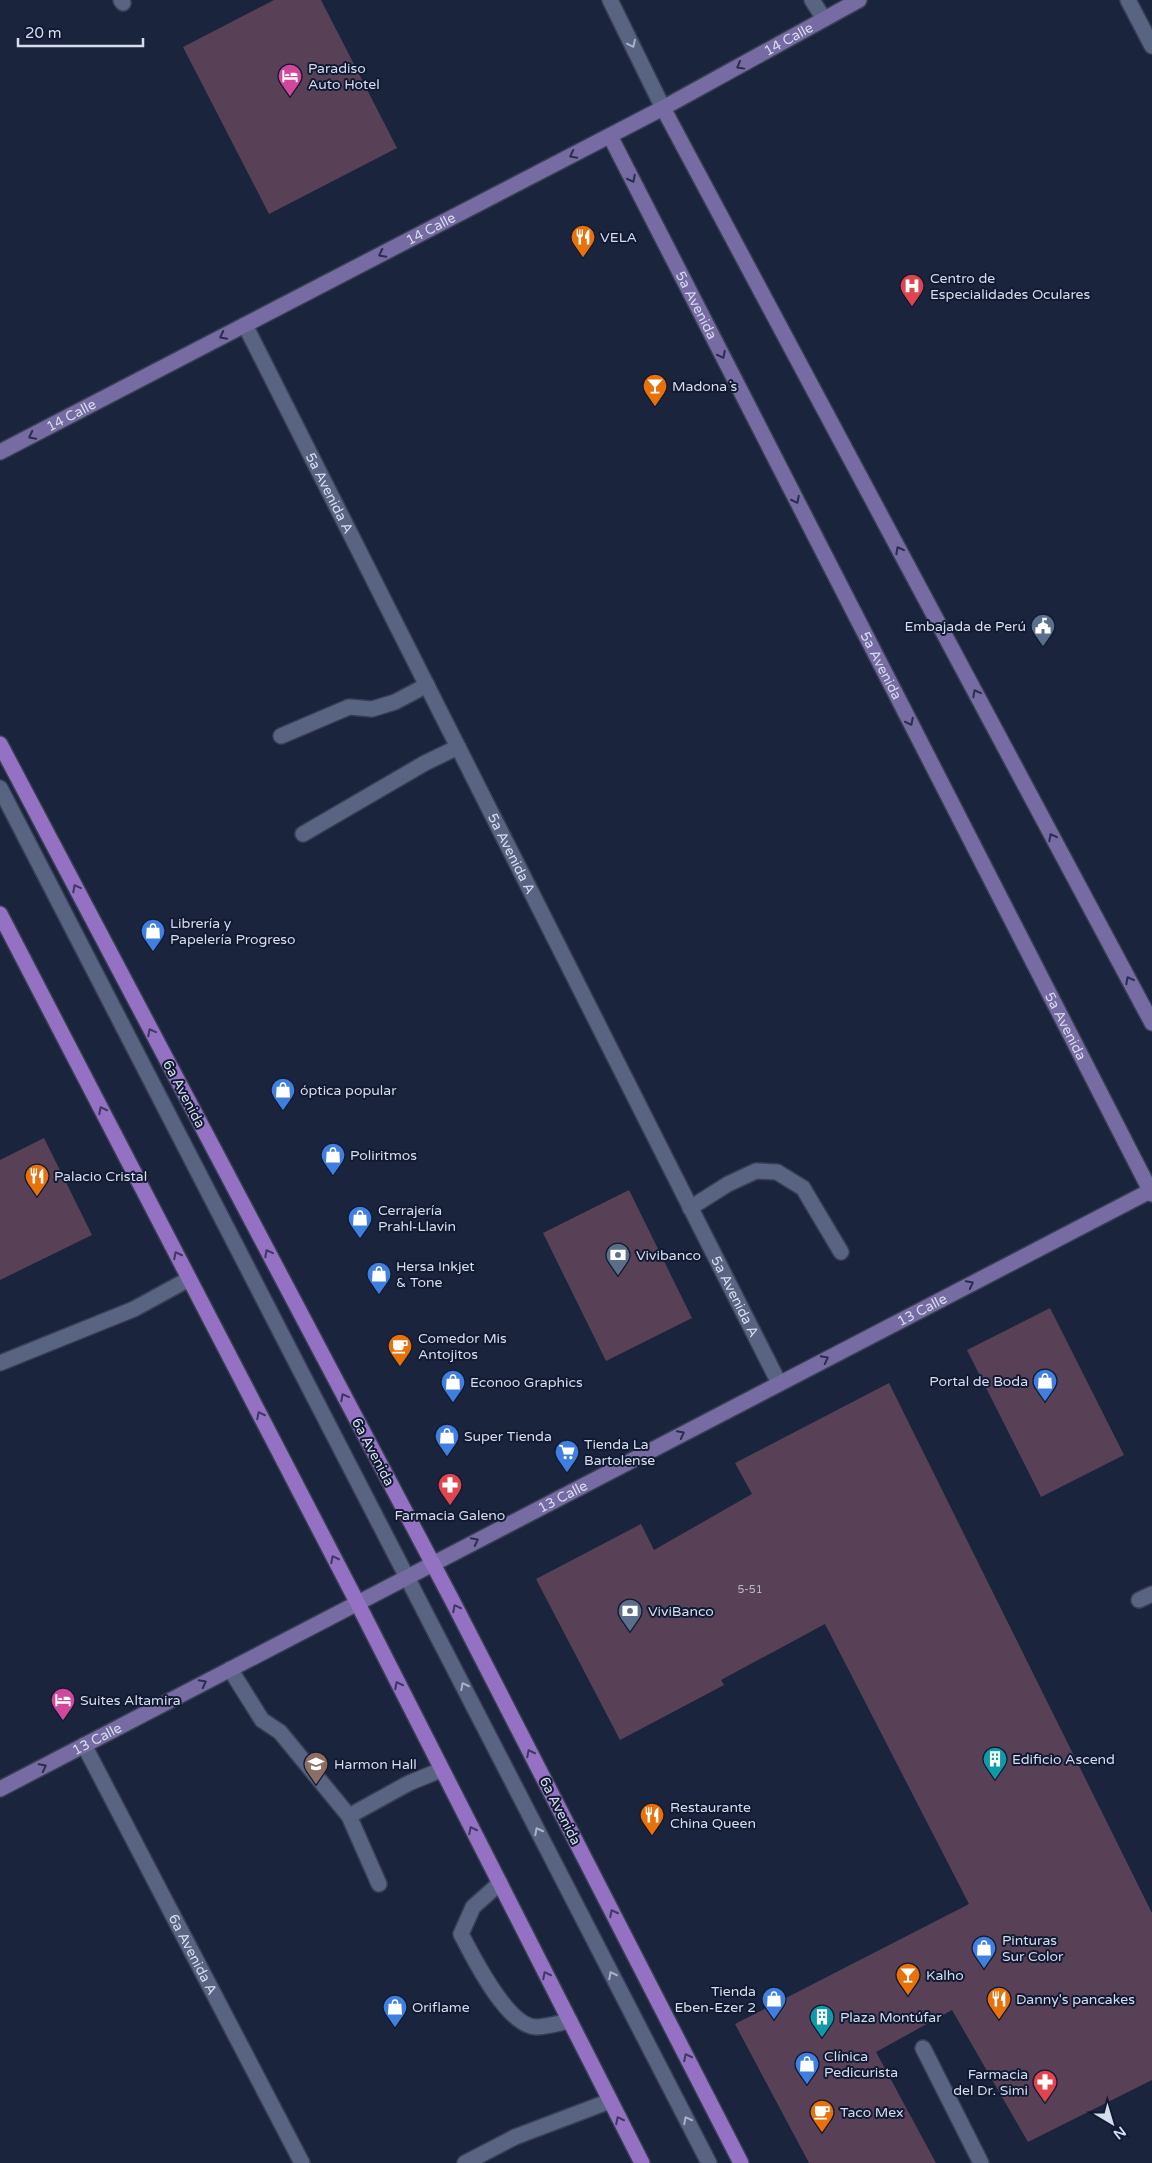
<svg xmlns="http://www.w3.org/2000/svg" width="1152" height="2163" font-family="'Varela Round',sans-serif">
<rect width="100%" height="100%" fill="#1a243d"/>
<!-- building -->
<g fill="#584057">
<path d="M274,0H321L397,148L269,214L183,47Z"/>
<path d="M44,1138L92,1235L0,1280V1160Z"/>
<path d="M629,1190L692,1318L606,1361L543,1233Z"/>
<path d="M1050,1308L1124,1455L1041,1497L967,1350Z"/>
<path d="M889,1383L1152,1913V2080L1028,2142L952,2010L876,2052L936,2163H809L735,2024L969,1904L825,1624L721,1680L724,1685L620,1740L536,1579L641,1524L654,1550L752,1494L735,1463Z"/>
</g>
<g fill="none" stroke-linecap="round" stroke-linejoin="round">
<defs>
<g id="lane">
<path d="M121,0L123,3"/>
<path d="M812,0L824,19"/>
<path d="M281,736L349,707L372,709L395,702L427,685"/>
<path d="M0,788L709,2163"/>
<path d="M303,834L425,763L458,747"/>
<path d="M690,1208L728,1184L756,1171L777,1172L803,1188L841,1252"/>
<path d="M0,1363L134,1309L189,1279"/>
<path d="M1139,1600L1152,1594"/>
<path d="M230,1669L262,1720L280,1732L349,1816L379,1884"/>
<path d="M349,1816L409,1783L441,1770"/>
<path d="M500,1883L473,1907L461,1934C473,1957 507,2026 536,2027C546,2027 559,2023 570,2021"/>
<path d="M923,2048L981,2163"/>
<path d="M465,2163L515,2137L610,2101"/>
</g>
<g id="street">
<path d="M610,0L663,108"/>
<path d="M1128,0L1152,46"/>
<path id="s1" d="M245,325L779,1383"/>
<path id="s2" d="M84,1745L302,2163"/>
</g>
<g id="secondary">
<path d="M663,108L1152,1023"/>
<path id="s3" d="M610,136L1152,1194"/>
<path id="s4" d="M0,452L663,108L859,0"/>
<path id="s5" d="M0,1789L1152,1190"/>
</g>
<g id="primary">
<path d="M0,744L453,1602L741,2163"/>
<path d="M0,914L357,1602L642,2163"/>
</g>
</defs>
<!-- lane casing -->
<use href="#lane" stroke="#383e53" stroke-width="18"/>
<!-- street casing -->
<use href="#street" stroke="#383e53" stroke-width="18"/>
<!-- secondary casing -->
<use href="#secondary" stroke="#383e53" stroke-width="18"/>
<!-- primary casing -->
<use href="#primary" stroke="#383e53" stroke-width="18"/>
<!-- lane -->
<use href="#lane" stroke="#586481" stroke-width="15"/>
<!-- street -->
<use href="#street" stroke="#586481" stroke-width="15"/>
<!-- secondary -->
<use href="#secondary" stroke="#766ba2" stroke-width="15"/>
<!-- primary -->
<use href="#primary" stroke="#9471c2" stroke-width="15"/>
</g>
<!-- one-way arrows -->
<defs><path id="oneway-chevron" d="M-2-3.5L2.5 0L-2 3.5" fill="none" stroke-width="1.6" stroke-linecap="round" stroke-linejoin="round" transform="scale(1.25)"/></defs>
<g stroke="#a9b2c7">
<use href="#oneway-chevron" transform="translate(632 44) rotate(64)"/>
<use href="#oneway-chevron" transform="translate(464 1686) rotate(-117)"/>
<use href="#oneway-chevron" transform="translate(538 1831) rotate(-117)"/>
<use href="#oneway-chevron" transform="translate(612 1975) rotate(-117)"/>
<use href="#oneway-chevron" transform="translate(687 2120) rotate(-117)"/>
</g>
<g stroke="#2a2e4e">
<use href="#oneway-chevron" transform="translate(740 66) rotate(151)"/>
<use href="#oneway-chevron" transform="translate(573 155) rotate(153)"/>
<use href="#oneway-chevron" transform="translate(632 179) rotate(63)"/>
<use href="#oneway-chevron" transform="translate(382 254) rotate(153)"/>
<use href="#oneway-chevron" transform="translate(223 336) rotate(153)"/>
<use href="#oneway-chevron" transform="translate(722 355) rotate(63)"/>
<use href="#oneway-chevron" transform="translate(32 436) rotate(153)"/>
<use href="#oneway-chevron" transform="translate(796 500) rotate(63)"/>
<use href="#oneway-chevron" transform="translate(899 550) rotate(-118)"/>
<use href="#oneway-chevron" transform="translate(976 693) rotate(-118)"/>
<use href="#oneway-chevron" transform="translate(910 722) rotate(63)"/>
<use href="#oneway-chevron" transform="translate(1052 837) rotate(-118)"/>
<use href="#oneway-chevron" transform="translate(1129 980) rotate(-118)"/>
<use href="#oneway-chevron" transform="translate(970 1284) rotate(-27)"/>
<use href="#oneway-chevron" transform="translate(825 1359) rotate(-27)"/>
<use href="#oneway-chevron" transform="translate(681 1434) rotate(-27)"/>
<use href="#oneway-chevron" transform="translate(475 1541) rotate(-27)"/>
<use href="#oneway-chevron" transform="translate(203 1683) rotate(-28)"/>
<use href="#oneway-chevron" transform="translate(43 1767) rotate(-28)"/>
</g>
<g stroke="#3f3864">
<use href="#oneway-chevron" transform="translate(76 888) rotate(-118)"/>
<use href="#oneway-chevron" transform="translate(151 1032) rotate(-118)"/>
<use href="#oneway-chevron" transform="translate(102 1110) rotate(-117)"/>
<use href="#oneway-chevron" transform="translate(268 1253) rotate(-118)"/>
<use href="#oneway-chevron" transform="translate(177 1255) rotate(-117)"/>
<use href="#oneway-chevron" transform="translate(344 1397) rotate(-118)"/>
<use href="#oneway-chevron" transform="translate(260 1415) rotate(-117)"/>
<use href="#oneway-chevron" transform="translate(334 1559) rotate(-117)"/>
<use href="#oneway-chevron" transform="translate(456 1608) rotate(-117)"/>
<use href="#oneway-chevron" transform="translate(398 1685) rotate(-117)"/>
<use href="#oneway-chevron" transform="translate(530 1753) rotate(-117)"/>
<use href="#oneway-chevron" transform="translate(472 1830) rotate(-117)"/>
<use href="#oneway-chevron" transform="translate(613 1913) rotate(-117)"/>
<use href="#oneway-chevron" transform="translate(546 1975) rotate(-117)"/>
<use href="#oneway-chevron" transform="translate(687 2057) rotate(-117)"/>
<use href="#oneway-chevron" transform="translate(619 2120) rotate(-117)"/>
</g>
<!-- icons -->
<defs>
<symbol id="hotel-pin" viewBox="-11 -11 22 30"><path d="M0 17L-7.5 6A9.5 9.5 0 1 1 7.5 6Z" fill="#d1479c" stroke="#111a32"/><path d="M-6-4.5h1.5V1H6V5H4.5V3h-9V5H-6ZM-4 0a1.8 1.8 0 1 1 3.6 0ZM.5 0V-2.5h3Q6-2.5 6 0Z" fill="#fff"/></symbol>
<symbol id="restaurant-pin" viewBox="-11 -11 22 30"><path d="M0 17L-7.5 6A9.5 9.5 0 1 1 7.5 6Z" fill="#e8710a" stroke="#111a32"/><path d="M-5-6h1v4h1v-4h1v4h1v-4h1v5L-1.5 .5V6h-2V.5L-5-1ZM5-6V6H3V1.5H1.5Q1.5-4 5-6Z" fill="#fff"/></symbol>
<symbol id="hospital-pin" viewBox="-11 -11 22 30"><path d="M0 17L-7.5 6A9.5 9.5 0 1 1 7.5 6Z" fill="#e0444e" stroke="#111a32"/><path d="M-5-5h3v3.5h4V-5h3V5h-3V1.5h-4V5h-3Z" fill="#fff"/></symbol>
<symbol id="bar-pin" viewBox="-11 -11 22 30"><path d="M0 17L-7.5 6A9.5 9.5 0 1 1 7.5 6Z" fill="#e8710a" stroke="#111a32"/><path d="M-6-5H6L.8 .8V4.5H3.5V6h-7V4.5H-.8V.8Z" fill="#fff"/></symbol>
<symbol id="civic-pin" viewBox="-11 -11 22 30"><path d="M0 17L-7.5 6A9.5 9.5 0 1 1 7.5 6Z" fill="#5c6f8a" stroke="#111a32"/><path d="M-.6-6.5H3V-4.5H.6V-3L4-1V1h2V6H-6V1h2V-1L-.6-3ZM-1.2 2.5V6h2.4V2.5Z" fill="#fff"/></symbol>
<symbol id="shop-pin" viewBox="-11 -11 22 30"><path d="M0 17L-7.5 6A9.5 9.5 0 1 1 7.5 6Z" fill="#3f7fe0" stroke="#111a32"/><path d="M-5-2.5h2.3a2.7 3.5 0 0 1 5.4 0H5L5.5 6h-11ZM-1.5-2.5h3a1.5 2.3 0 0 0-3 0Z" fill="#fff"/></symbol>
<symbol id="bank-pin" viewBox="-11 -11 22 30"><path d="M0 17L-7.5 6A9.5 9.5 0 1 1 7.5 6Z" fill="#5c6f8a" stroke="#111a32"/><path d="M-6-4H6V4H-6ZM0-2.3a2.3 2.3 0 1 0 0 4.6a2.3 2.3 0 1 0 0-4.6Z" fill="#fff"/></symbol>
<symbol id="cafe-pin" viewBox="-11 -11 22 30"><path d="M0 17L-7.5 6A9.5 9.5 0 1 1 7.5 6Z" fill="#e8710a" stroke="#111a32"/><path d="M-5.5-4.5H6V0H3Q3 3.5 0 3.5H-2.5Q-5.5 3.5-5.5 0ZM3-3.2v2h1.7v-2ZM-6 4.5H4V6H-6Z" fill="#fff"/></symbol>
<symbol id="supermarket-pin" viewBox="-11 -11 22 30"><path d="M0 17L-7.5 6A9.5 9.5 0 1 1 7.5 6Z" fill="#3f7fe0" stroke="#111a32"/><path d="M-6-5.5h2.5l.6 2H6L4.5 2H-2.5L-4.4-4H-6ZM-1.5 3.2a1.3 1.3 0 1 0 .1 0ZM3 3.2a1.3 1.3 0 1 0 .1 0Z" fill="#fff"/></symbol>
<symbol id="pharmacy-pin" viewBox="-11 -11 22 30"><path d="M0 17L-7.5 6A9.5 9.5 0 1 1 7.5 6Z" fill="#e0444e" stroke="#111a32"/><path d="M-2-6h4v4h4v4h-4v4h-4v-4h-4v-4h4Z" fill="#fff"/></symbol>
<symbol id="building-pin" viewBox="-11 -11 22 30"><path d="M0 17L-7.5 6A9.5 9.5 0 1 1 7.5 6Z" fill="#0f9aa8" stroke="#111a32"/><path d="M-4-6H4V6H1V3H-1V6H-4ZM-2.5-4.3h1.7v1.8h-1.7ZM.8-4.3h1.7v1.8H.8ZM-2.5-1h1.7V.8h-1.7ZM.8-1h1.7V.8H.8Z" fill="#fff"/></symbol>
<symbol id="school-pin" viewBox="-11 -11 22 30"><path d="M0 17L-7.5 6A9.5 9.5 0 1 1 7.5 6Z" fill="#8d6e63" stroke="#111a32"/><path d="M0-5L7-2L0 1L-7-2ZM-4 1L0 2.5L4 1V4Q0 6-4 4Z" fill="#fff"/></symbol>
</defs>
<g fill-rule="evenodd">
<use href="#hotel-pin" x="276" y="62" width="28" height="38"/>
<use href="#restaurant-pin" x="569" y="223" width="28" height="38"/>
<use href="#hospital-pin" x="898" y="272" width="28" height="38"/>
<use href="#bar-pin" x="641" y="372" width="28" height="38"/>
<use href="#civic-pin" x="1029" y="612" width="28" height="38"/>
<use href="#shop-pin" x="139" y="917" width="28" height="38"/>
<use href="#shop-pin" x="269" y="1076" width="28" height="38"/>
<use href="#shop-pin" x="319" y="1141" width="28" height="38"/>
<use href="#restaurant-pin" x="23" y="1162" width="28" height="38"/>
<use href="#shop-pin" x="346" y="1204" width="28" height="38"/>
<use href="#bank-pin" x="604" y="1241" width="28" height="38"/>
<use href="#shop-pin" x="365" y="1260" width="28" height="38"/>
<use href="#cafe-pin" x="386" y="1332" width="28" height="38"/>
<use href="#shop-pin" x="1031" y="1367" width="28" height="38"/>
<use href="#shop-pin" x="439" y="1368" width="28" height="38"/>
<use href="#shop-pin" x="433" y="1422" width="28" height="38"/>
<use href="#supermarket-pin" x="553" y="1438" width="28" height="38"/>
<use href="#pharmacy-pin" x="436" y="1471" width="28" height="38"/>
<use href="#bank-pin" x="616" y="1597" width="28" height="38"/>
<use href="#hotel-pin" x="49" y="1686" width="28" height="38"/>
<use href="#building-pin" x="981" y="1745" width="28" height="38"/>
<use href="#school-pin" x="302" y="1750" width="28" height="38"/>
<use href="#restaurant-pin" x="638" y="1801" width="28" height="38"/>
<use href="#shop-pin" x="970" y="1934" width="28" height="38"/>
<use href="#bar-pin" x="894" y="1961" width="28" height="38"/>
<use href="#shop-pin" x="760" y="1985" width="28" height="38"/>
<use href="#restaurant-pin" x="985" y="1985" width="28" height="38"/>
<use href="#shop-pin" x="381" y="1993" width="28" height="38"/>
<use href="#building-pin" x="808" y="2003" width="28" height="38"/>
<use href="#shop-pin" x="793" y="2050" width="28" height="38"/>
<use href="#pharmacy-pin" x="1031" y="2068" width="28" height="38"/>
<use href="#cafe-pin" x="808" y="2098" width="28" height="38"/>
</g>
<g text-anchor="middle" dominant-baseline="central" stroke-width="4" stroke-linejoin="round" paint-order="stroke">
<!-- number labels -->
<g font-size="11" fill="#b6b5c8">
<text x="750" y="1589">5-51</text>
</g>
<!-- street labels -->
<g font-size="14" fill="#d5dced" stroke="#111a32">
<text stroke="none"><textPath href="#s4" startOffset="890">14 Calle</textPath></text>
<text stroke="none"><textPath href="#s4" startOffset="485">14 Calle</textPath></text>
<text stroke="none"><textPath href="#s3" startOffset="190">5a Avenida</textPath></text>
<text stroke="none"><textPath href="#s4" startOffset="80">14 Calle</textPath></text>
<text stroke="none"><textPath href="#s1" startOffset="188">5a Avenida A</textPath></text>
<text stroke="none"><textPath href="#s3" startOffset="595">5a Avenida</textPath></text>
<text stroke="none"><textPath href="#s1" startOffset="592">5a Avenida A</textPath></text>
<text stroke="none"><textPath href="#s3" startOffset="1000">5a Avenida</textPath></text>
<text transform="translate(184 1094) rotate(62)">6a Avenida</text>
<text stroke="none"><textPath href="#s1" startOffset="1088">5a Avenida A</textPath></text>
<text stroke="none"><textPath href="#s5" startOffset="1039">13 Calle</textPath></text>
<text transform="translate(373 1452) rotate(62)">6a Avenida</text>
<text stroke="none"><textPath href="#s5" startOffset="634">13 Calle</textPath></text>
<text stroke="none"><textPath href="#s5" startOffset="109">13 Calle</textPath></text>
<text transform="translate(560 1811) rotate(63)">6a Avenida</text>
<text stroke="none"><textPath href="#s2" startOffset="236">6a Avenida A</textPath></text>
</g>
<!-- poi labels -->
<g font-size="14" fill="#d5dced" stroke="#111a32" text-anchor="start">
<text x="308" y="68">Paradiso<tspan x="308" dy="16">Auto Hotel</tspan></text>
<text x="600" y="237">VELA</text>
<text x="930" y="278">Centro de<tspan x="930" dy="16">Especialidades Oculares</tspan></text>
<text x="672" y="386">Madona´s</text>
<text x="1026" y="626" text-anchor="end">Embajada de Perú</text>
<text x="170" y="923">Librería y<tspan x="170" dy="16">Papelería Progreso</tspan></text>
<text x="300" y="1090">óptica popular</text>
<text x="350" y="1155">Poliritmos</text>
<text x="54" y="1176">Palacio Cristal</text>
<text x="378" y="1210">Cerrajería<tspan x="378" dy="16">Prahl-Llavin</tspan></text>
<text x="636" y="1255">Vivibanco</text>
<text x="396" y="1266">Hersa Inkjet<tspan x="396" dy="16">&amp; Tone</tspan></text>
<text x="418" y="1338">Comedor Mis<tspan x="418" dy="16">Antojitos</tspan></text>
<text x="1028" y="1381" text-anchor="end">Portal de Boda</text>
<text x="470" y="1382">Econoo Graphics</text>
<text x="464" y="1436">Super Tienda</text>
<text x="584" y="1444">Tienda La<tspan x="584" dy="16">Bartolense</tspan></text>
<text x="450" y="1515" text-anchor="middle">Farmacia Galeno</text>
<text x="648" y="1611">ViviBanco</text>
<text x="80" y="1700">Suites Altamira</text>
<text x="1012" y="1759">Edificio Ascend</text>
<text x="334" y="1764">Harmon Hall</text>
<text x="670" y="1807">Restaurante<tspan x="670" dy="16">China Queen</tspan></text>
<text x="1002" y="1940">Pinturas<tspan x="1002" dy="16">Sur Color</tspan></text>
<text x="926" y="1975">Kalho</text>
<text x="756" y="1991" text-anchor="end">Tienda<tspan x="756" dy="16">Eben-Ezer 2</tspan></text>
<text x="1016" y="1999">Danny's pancakes</text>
<text x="412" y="2007">Oriflame</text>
<text x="840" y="2017">Plaza Montúfar</text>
<text x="824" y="2056">Clínica<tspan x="824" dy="16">Pedicurista</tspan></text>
<text x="1028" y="2074" text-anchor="end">Farmacia<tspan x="1028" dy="16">del Dr. Simi</tspan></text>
<text x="840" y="2112">Taco Mex</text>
</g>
</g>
<!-- north arrow -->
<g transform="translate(1112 2123) rotate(142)" stroke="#111a32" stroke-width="4" paint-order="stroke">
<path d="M0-4L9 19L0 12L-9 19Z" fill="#d5dced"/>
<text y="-8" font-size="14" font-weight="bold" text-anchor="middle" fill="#d5dced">N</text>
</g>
<!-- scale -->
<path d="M18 38v8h125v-8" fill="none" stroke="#d5dced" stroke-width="2.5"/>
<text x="25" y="38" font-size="15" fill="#d5dced" stroke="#111a32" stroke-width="4" paint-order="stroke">20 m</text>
</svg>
